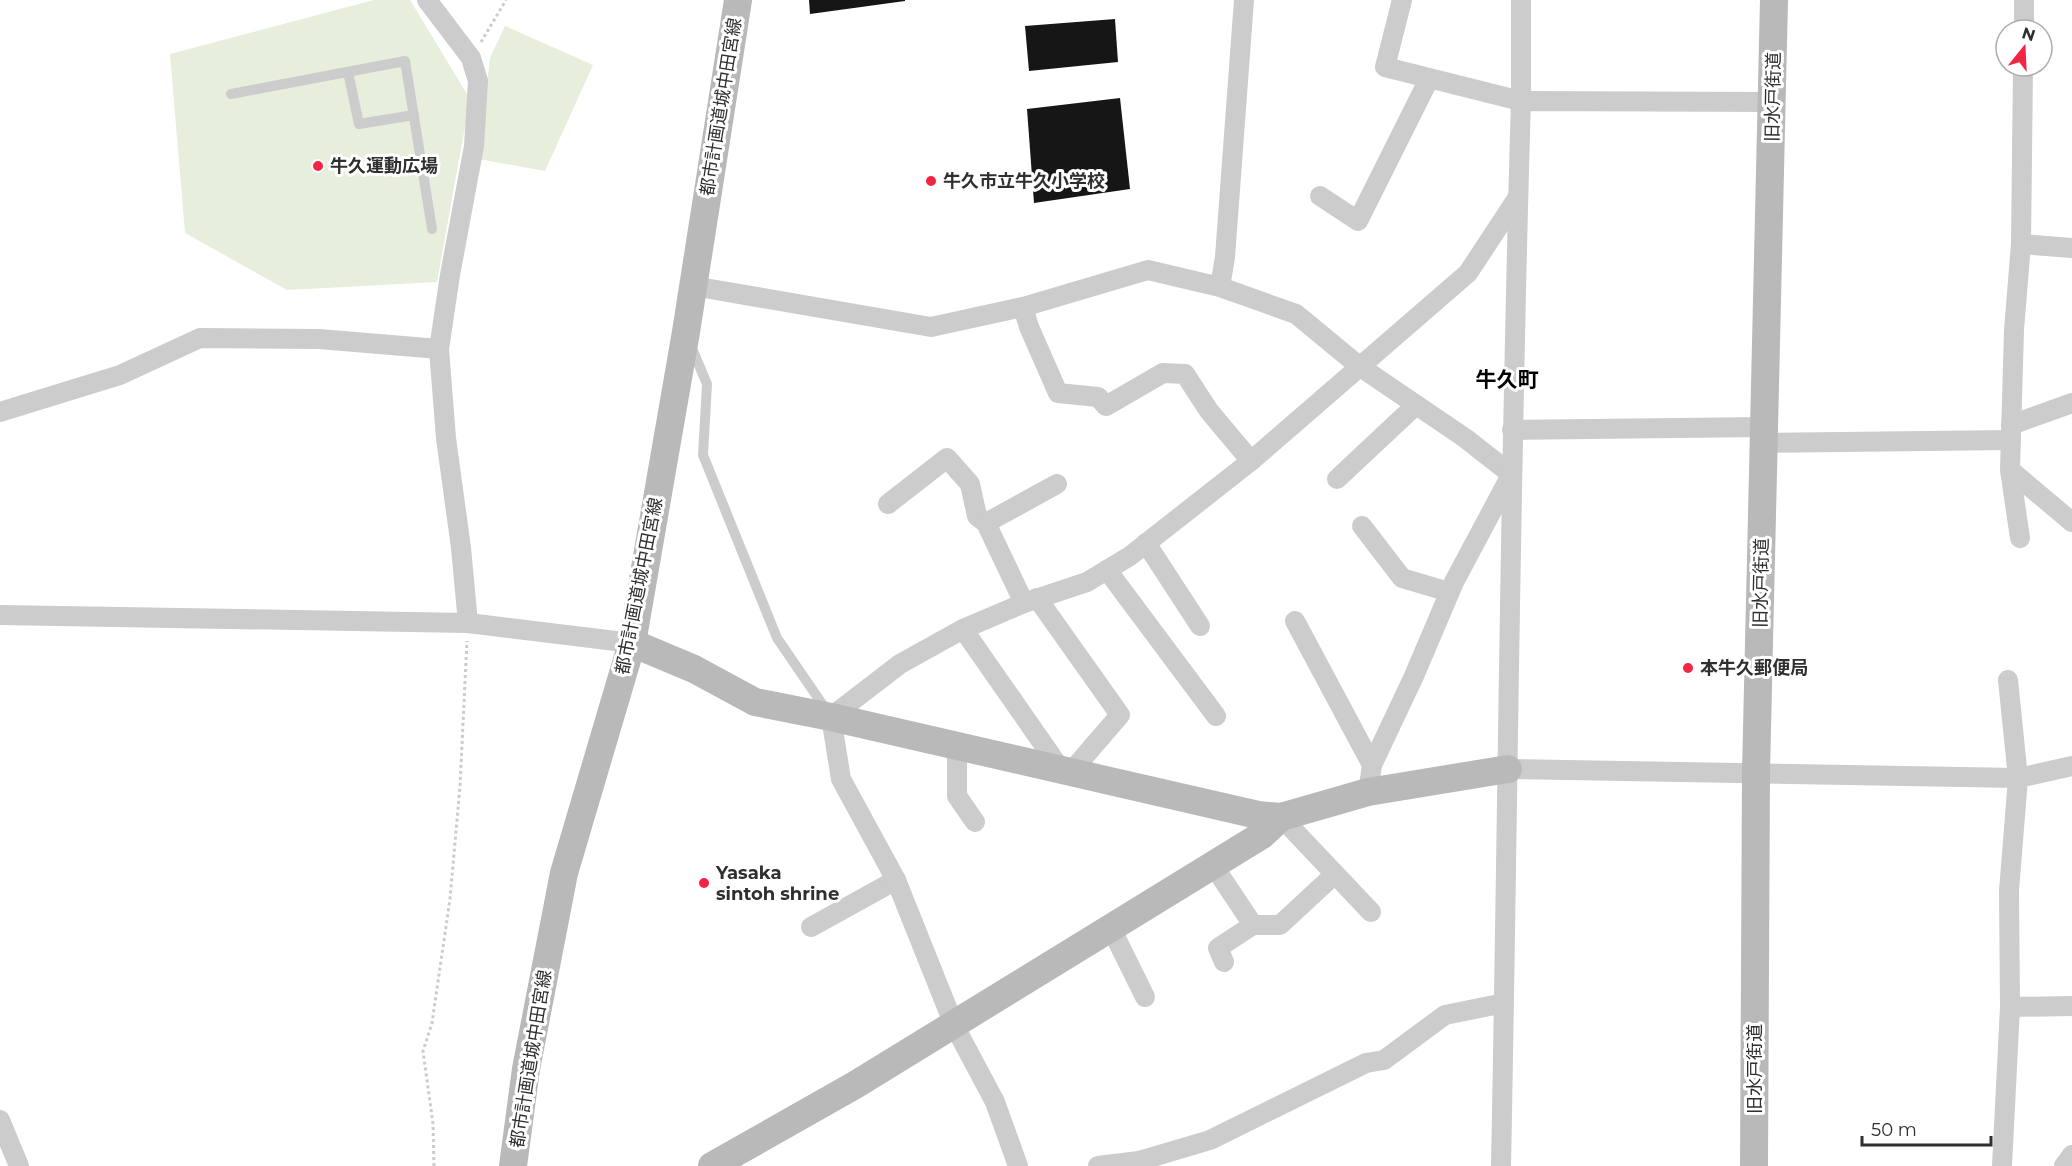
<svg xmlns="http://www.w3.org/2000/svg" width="2072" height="1166" font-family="Montserrat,'Noto Sans JP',sans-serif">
<rect width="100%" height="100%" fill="#fff"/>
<!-- green -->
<g fill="#e7eedc">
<path d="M374,0H410L470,99L437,282L287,290L185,233L170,54Z"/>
<path d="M505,26L593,65L545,171L478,159L490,58Z"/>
</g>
<!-- building -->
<g fill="#161616">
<path d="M809,0H905V1L810,14Z"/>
<path d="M1115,19L1118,62L1029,71L1025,26Z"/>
<path d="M1120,98L1130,189L1034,203L1027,109Z"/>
</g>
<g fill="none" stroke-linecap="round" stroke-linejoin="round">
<!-- path -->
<g stroke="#ccc" stroke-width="3" stroke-dasharray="3 3" stroke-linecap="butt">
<path d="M481,42L506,0"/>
<path d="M434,1166L433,1124L423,1051L432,1023L450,899L460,786L467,641"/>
</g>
<!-- lane -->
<g stroke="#ccc" stroke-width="10">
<path d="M348,72L359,124L414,115"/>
<path d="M231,94L405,61L432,229"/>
<path d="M691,346L707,384L703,455L777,638L827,711"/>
</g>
<!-- street -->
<g stroke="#ccc" stroke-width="20">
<path d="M427,0L471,58L478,81L474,146L450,275L439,349L446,438L461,548L468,623"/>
<path d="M1402,0L1385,67L1521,101V0"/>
<path d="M2024,30V0"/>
<path d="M1320,196L1358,221L1429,79"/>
<path d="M2021,244L2072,248"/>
<path d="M693,286L931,327L1023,307L1148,270L1220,287L1296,314L1359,366L1465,438L1511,474"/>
<path d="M1220,287L1225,257L1244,0"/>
<path d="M1023,307L1029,327L1058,393L1098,397L1106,406L1163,373L1185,374L1209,411L1251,461"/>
<path d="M0,412L120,375L200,338L319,339L439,349"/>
<path d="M2011,425L2072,403"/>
<path d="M1512,430L1765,427"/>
<path d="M1765,443L2011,440"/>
<path d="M2010,470L2072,522"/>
<path d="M1337,479L1416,405"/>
<path d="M888,504L947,458L970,484L977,516L986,523L1024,603"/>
<path d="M986,523L1057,484"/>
<path d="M1362,526L1402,578L1449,592"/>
<path d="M2020,538L2010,470L2014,330L2021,244L2023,66"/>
<path d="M1146,543L1200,626"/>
<path d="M1107,570L1216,716"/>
<path d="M1037,598L1120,715L1070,773"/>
<path d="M0,615L468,623L632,643"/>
<path d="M1295,621L1372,765"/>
<path d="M963,629L1062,771"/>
<path d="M957,747V796L975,822"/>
<path d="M1508,769L2018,778L2072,766"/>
<path d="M1368,792L1372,765L1414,676L1454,582L1510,477"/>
<path d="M1281,817L1371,912"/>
<path d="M1213,865L1253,925"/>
<path d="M811,927L896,880"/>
<path d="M1111,928L1145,997"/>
<path d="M1224,962L1218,948L1253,925H1280L1335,874"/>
<path d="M2010,1007L2072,1006"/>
<path d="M0,1120L19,1166"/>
<path d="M1018,1166L995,1102L954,1025L896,880L841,779L831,717L900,664L963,629L1024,603L1087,582L1130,556L1251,461L1468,273L1518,197"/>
<path d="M1098,1166L1139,1161L1210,1140L1366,1063L1384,1060L1445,1015L1504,1003"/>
<path d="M1501,1166C1508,811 1510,456 1521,101L1773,102"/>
<path d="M2002,1166L2010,1007L2009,891L2018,778L2008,680"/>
<path d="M2064,1166L2072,1155"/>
</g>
<!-- secondary -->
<g stroke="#b9b9b9" stroke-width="28">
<path d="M632,643L694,669L755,702L831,717L1258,815L1281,817L1368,792L1508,769"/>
<path d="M513,1166L526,1069L564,873L632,643L686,332L738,0"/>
<path d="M712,1166L855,1085L1262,835L1281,817"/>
<path d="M1754,1166L1756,772L1774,0"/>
</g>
</g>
<!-- markers -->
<g fill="#f32544" stroke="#fff" stroke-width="2">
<circle cx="318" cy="166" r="6"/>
<circle cx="931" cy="181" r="6"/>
<circle cx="1688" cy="668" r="6"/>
<circle cx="704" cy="883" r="6"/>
</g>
<g text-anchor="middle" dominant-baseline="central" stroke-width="6" stroke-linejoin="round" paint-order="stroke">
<!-- street labels -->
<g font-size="18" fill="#2f2f2f" stroke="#fff">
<text transform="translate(1773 97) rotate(-89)">旧水戸街道</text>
<text transform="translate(721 107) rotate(-81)">都市計画道城中田宮線</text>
<text transform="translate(1761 583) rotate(-89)">旧水戸街道</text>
<text transform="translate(639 586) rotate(-79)">都市計画道城中田宮線</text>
<text transform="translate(531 1059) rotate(-81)">都市計画道城中田宮線</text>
<text transform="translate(1755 1069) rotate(-90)">旧水戸街道</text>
</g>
<!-- poi labels -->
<g font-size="18" font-weight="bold" fill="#2f2f2f" stroke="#fff" text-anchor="start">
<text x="330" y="166">牛久運動広場</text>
<text x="943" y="181">牛久市立牛久小学校</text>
<text x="1700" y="668">本牛久郵便局</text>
<text x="716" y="873">Yasaka<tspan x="716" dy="21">sintoh shrine</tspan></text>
</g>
<!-- quarter labels -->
<g font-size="21" font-weight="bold" fill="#000" stroke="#fff">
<text x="1507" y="379">牛久町</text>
</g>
</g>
<!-- north arrow -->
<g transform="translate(2024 48) rotate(18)"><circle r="28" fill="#ffffff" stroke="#acacac" stroke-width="1.5"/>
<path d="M0-4.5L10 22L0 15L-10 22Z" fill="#f32544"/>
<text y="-9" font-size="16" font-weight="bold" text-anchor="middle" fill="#2f2f2f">N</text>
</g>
<!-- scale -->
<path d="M1862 1136v9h129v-9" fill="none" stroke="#2f2f2f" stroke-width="3"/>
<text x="1871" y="1136" font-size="18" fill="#2f2f2f" stroke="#ffffff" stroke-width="4.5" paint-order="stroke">50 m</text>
</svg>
